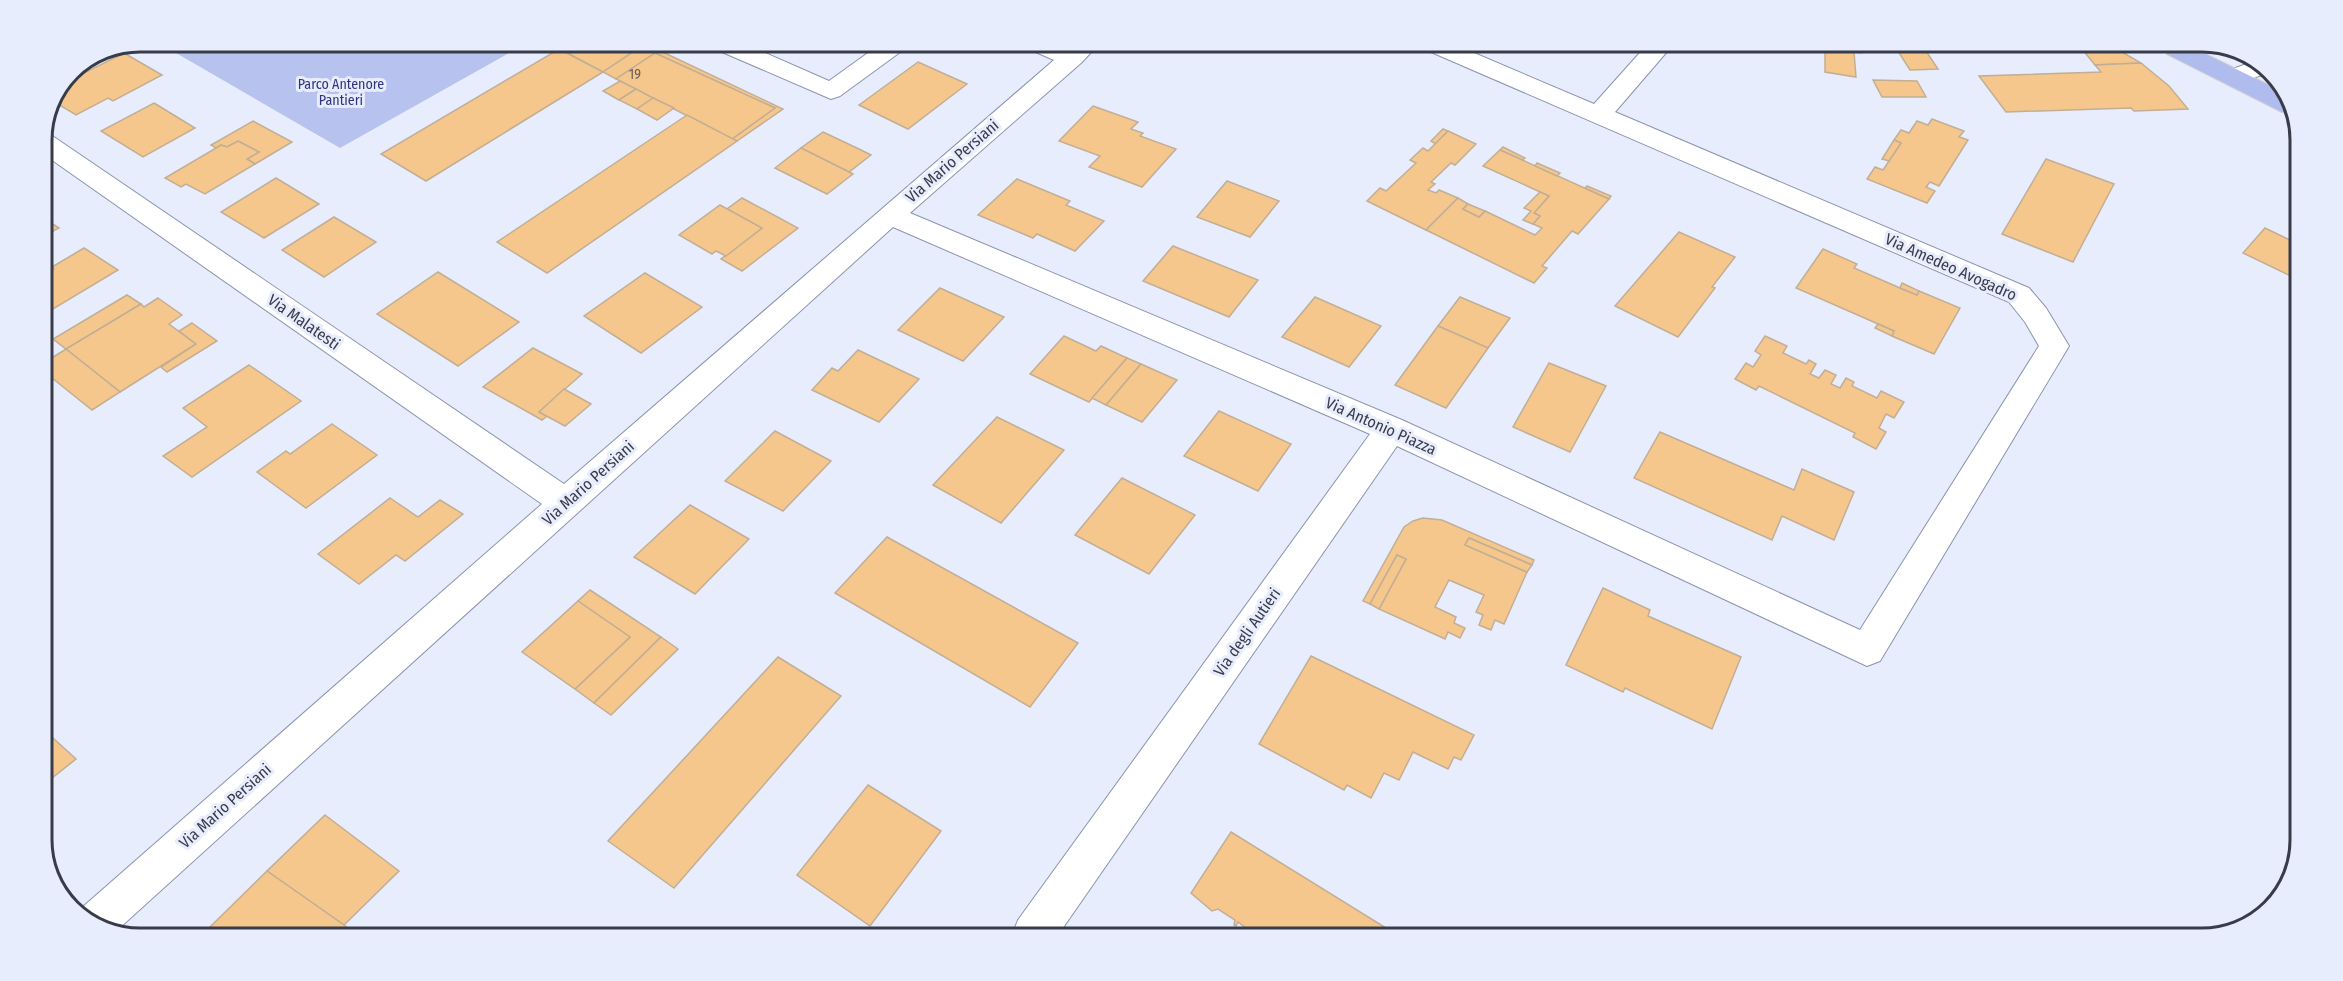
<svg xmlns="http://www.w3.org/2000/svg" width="2343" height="981" font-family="'Fira Sans Condensed',sans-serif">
<rect width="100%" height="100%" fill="#e8edfe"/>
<!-- green -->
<path fill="#b8c2ee" d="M157,42L527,43L340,148Z"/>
<!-- building -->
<g fill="#f5c78c" stroke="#c2ae95" stroke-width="1.5">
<path d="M568,43L587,44L569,54L559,49Z"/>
<path d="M587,44H645L603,72L569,54Z"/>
<path d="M645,44H646L783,109L737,141L732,139L775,108L655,53L616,79L603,72Z"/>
<path d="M1825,48H1862V53L1854,52L1856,77L1825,72Z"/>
<path d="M1896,48H1924L1938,69L1910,70Z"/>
<path d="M559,49L603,72L426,181L381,154Z"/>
<path d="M2082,49H2117L2141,63L2095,65Z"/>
<path d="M124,53L162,75L113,101L108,98L76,115L56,103L64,86L76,80L74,78Z"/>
<path d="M655,53L775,108L732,139L616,79Z"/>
<path d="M918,62L967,84L908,129L859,105Z"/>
<path d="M2141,63L2169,86L2188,109L2134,111L2131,108L2006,112L1979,76L2101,72L2095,65Z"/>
<path d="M1873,80L1917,81L1926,97H1882Z"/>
<path d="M620,81L636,89L619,100L603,91Z"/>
<path d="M636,89L653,98L637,109L619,100Z"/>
<path d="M653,98L674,108L657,120L637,109Z"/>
<path d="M154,103L195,128L143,157L101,131Z"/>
<path d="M1093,106L1138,122L1131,129L1143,133L1140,136L1176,149L1142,187L1089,167L1100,156L1059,141Z"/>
<path d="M687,115L737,141L547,273L497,242Z"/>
<path d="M1932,119L1964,131L1959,137L1968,140L1939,186L1930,182L1926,187L1935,191L1927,203L1867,179L1875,167L1883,170L1901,143L1894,140L1901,130L1909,133L1917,121L1928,125Z"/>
<path d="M253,121L292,142L255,164L247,159L259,152L238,141L227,147L221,145L216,148L211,145Z"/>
<path d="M1443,129L1448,131L1436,144L1431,141Z"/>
<path d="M1448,131L1476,144L1455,165L1451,163L1431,182L1435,184L1428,190L1436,193L1439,190L1458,198L1426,230L1367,201L1380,188L1386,191L1416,163L1410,160L1423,148L1428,151Z"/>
<path d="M823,132L859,149L871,155L849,172L801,148Z"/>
<path d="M1894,140L1901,143L1889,161L1882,159Z"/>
<path d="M238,141L259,152L247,159L255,164L205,194L186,184L181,187L165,178L221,145L227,147Z"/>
<path d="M1503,147L1525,158L1522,160L1500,150Z"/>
<path d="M801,148L853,174L827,194L775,168Z"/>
<path d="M1500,150L1609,199L1578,234L1572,231L1542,266L1547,268L1534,283L1426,230L1458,198L1468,204L1463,209L1479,217L1485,211L1535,235L1542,228L1533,224L1540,216L1534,213L1549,196L1483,166Z"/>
<path d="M2046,159L2114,184L2073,262L2002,234Z"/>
<path d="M1537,163L1560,173L1557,176L1535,166Z"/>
<path d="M276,178L319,204L264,238L221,212Z"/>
<path d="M1017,179L1070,201L1066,205L1104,221L1075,251L1037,234L1033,238L978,215Z"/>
<path d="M1227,181L1279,201L1250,237L1197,217Z"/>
<path d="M1587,186L1611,196L1609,199L1585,188Z"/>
<path d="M1540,192L1549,196L1534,213L1540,216L1533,224L1523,220L1531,211L1524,208Z"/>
<path d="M742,198L798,228L742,271L721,259L762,228L727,209Z"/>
<path d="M1468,204L1485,211L1479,217L1463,209Z"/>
<path d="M720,205L762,228L726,256L716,251L712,254L679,235Z"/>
<path d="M42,217L59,228L42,237Z"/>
<path d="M334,217L376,242L324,277L282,250Z"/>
<path d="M2265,228L2300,245L2299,280L2243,253Z"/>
<path d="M1679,232L1735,257L1712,287L1715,288L1678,337L1615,306Z"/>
<path d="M1173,246L1258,280L1229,317L1143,281Z"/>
<path d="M84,248L118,270L43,315L42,276L54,269L52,267Z"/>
<path d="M1823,249L1857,264L1854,268L1900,288L1917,295L1919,291L1960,308L1934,354L1892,336L1894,331L1796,288Z"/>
<path d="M438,272L519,322L458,366L377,314Z"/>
<path d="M645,273L702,307L641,353L584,316Z"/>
<path d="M1902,283L1919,291L1917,295L1900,288Z"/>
<path d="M940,288L1004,317L963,361L898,330Z"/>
<path d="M127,295L141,304L66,349L53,339Z"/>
<path d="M1315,297L1381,326L1349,367L1282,337Z"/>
<path d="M1460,297L1510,318L1488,348L1438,326Z"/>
<path d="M158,298L182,315L169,324L196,344L120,392L66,349L141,304L144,307Z"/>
<path d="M192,323L217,341L167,372L161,367L196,344L179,331Z"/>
<path d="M1878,324L1894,331L1892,336L1875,328Z"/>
<path d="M1438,326L1488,348L1446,408L1395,385Z"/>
<path d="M1064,336L1096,351L1101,346L1127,358L1089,402L1030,374Z"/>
<path d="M1765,336L1787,346L1783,353L1806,364L1809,360L1816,364L1810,374L1819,378L1825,370L1836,375L1831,384L1840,388L1846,378L1854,382L1852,386L1877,398L1881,391L1904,402L1894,418L1886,414L1879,428L1886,432L1876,449L1853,437L1855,433L1759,386L1756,390L1735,379L1746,363L1753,367L1761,355L1755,351Z"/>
<path d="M533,348L582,374L539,412L547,416L542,420L483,387Z"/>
<path d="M66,349L120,392L92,410L42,370V364Z"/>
<path d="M858,350L919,379L879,422L812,390L832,368L838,371Z"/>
<path d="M1127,358L1141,364L1106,405L1092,398Z"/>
<path d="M1549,363L1606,386L1570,452L1513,427Z"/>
<path d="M1141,364L1177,380L1142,422L1106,405Z"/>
<path d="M249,365L301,401L192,477L163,456L207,427L183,408Z"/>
<path d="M564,389L591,404L565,426L539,412Z"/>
<path d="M1219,411L1291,444L1258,491L1184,456Z"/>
<path d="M997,417L1064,450L1001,523L933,485Z"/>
<path d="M332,424L377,455L306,508L257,472L286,451L290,454Z"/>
<path d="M775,431L831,461L783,511L725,481Z"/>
<path d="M1660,432L1794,490L1802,469L1854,492L1834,540L1782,516L1772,540L1634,478Z"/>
<path d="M1122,478L1195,515L1149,574L1075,535Z"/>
<path d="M390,498L418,517L440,500L463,514L405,561L396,555L359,584L318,554Z"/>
<path d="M690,505L749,539L695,594L634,557Z"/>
<path d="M1423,518L1442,520L1534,560L1532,565L1469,538L1466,543L1465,545L1527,572L1504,624L1495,620L1491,630L1479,625L1483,615L1476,612L1484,595L1449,580L1435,607L1456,617L1454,623L1465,628L1460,638L1448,632L1445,639L1379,609L1406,559L1397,555L1370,604L1363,601L1404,527L1413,521Z"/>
<path d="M887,537L1078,643L1030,707L835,593Z"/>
<path d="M1469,538L1532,565L1527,572L1465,545Z"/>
<path d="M1397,555L1406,559L1379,609L1370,604Z"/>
<path d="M1603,588L1650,610L1648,616L1741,657L1712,729L1625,688L1623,692L1566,665Z"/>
<path d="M590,590L661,637L594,703L575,689L630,637L578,601Z"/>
<path d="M578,601L630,637L575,689L522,652Z"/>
<path d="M661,637L678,649L611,715L594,703Z"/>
<path d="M1311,656L1474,735L1461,760L1454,757L1448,769L1413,752L1399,780L1384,773L1371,798L1347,785L1344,790L1259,744Z"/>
<path d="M778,657L841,696L674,888L608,841Z"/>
<path d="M42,728L76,759L42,786Z"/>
<path d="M868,785L941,831L870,926L797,875Z"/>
<path d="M325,815L399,871L344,925L267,871Z"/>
<path d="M1231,832L1399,936H1256L1238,922L1236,926L1234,925L1235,920L1218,909L1212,911L1191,893Z"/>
<path d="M267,871L344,925L354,933L214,932L209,928Z"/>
</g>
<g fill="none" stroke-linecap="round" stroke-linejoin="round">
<defs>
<g id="minor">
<path d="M712,44H745L829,81L879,45H906L903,50L840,96L831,99L715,49Z"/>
<path d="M1028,45H1062L1068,48L1071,45H1098L1081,63L910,213L1402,420L1860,630L2039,346L2025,322L2009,302L1431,52L1428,47H1460L1594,104L1645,47H1671L1615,112L2029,288L2046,308L2069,346L1880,661L1867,666L1397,446L1058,935H1012L1018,920L1370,434L893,227L115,932H103L77,912L542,504L42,153L43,133L51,135L564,484L1054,60L1031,50Z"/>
<path d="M2255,61L2269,73L2233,84L2224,82L2221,77L2224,72Z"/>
</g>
<path id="major" d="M2164,49H2195L2287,94L2294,113L2282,112L2167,54Z"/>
</defs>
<!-- minor casing -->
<use href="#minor" stroke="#8c93ae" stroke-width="2"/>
<!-- major casing -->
<use href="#major" stroke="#cfd0d3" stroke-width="2"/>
<!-- minor -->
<use href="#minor" fill="#fff" fill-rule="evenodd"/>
<!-- major -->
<use href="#major" fill="#b0bbee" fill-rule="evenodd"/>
</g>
<g text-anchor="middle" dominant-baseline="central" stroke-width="6" stroke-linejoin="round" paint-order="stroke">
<!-- number labels -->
<g font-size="14" fill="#685f59">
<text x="635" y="74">19</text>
</g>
<!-- far-park labels -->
<g font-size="14" fill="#2d357e" stroke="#e8edfe">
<text x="341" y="84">Parco Antenore<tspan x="341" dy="16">Pantieri</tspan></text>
</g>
<!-- street labels -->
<g font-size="16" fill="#393c48" stroke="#e8edfe">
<text transform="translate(952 161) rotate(-41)">Via Mario Persiani</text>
<text transform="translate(1951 267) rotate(24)">Via Amedeo Avogadro</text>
<text transform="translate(304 322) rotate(35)">Via Malatesti</text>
<text transform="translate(1381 426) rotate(24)">Via Antonio Piazza</text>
<text transform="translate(588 483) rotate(-42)">Via Mario Persiani</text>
<text transform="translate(1247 632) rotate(-55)">Via degli Autieri</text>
<text transform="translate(225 806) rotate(-42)">Via Mario Persiani</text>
</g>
</g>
<!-- crop -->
<path d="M0 0H2343V981H0ZM140 52H2202A88 88 0 0 1 2290 140V840A88 88 0 0 1 2202 928H140A88 88 0 0 1 52 840V140A88 88 0 0 1 140 52Z" fill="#e8edfe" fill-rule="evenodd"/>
<path fill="none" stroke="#393c48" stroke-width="3" d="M140 52H2202A88 88 0 0 1 2290 140V840A88 88 0 0 1 2202 928H140A88 88 0 0 1 52 840V140A88 88 0 0 1 140 52Z"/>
</svg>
